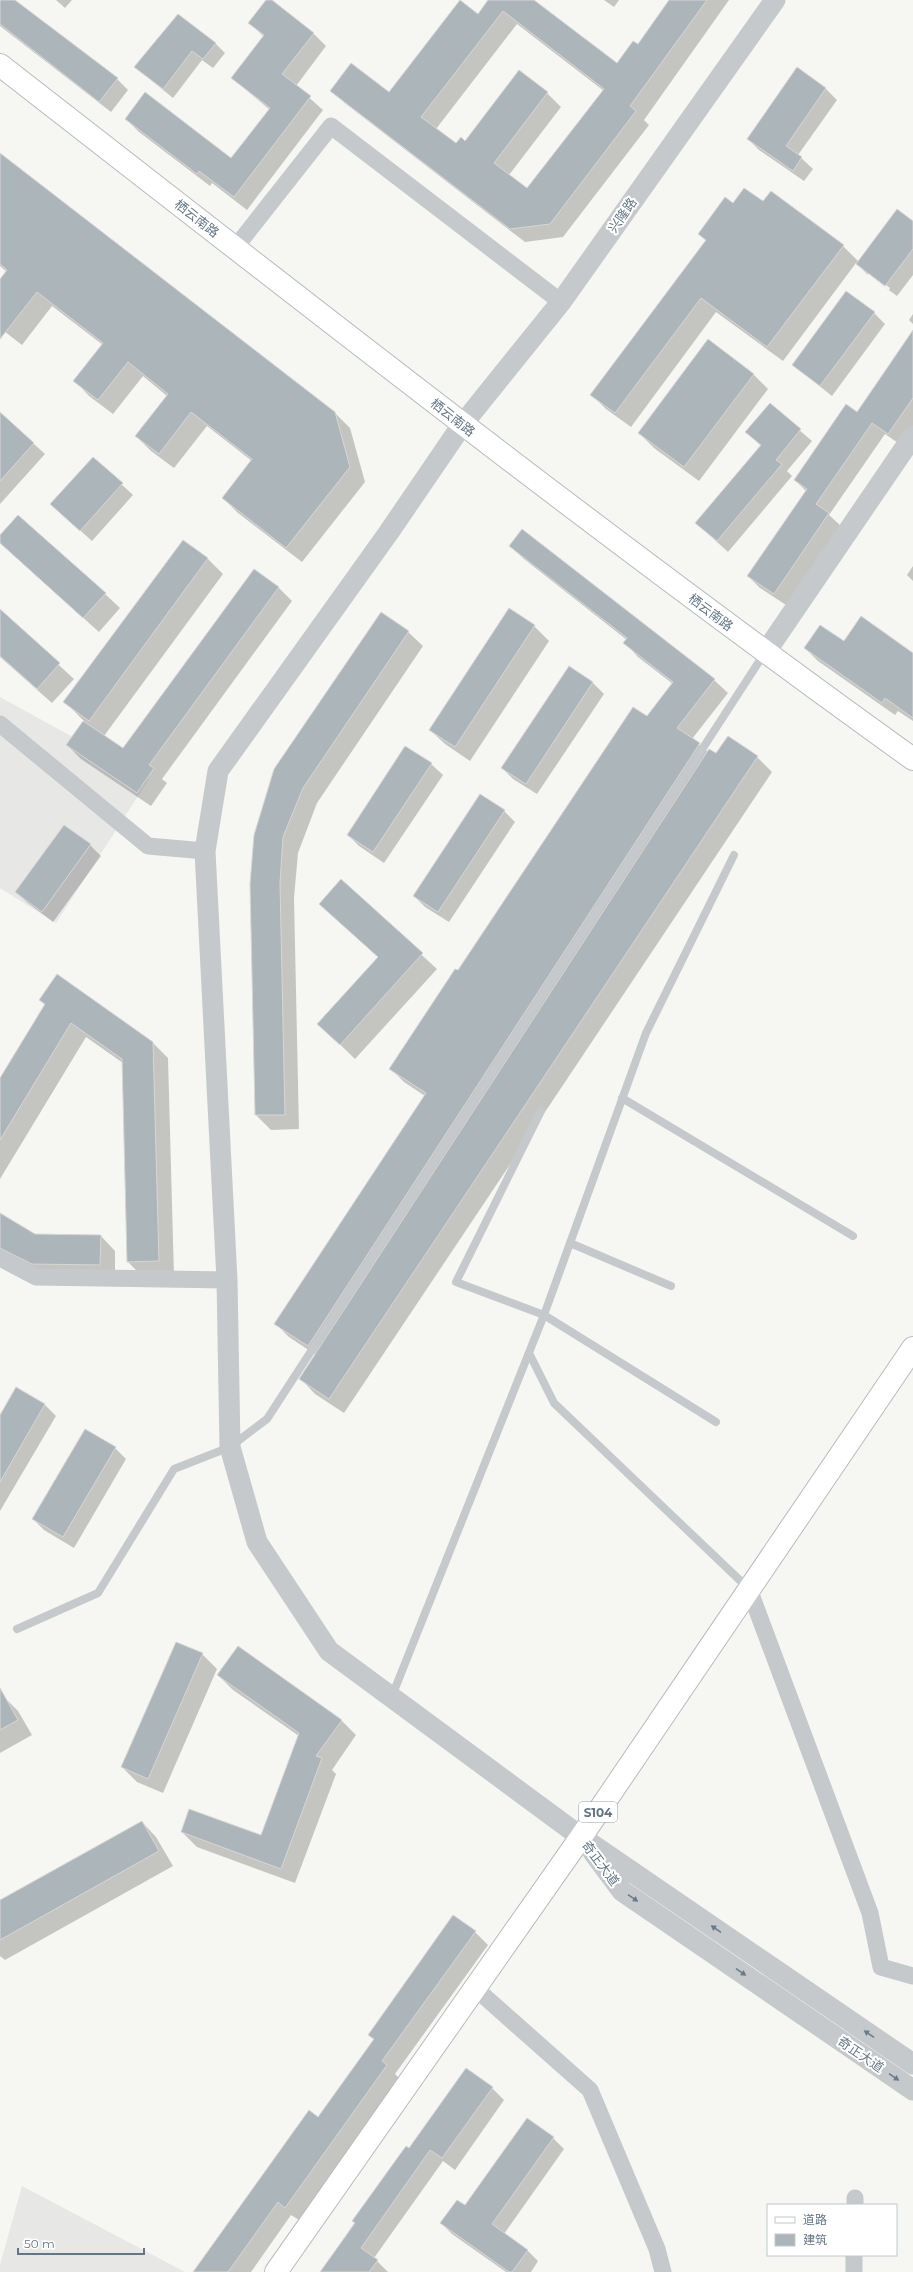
<svg xmlns="http://www.w3.org/2000/svg" width="913" height="2272" font-family="Montserrat,'Noto Sans SC',sans-serif">
<rect width="100%" height="100%" fill="#f6f6f2"/>
<!-- built -->
<g fill="#e7e8e6">
<path d="M0,697L149,779L56,923L0,888Z"/>
<path d="M22,2186L185,2272H0V2265Z"/>
</g>
<!-- shadow -->
<g fill="#0003" fill-rule="evenodd">
<path d="M0,0H14L117,79L128,90L111,112L0,26Z"/>
<path d="M56,0H72L65,8Z"/>
<path d="M268,0L314,34L326,46L296,86L323,110L247,210L212,183L210,186L139,132L126,119L231,160L270,110L232,78L264,37L250,23Z"/>
<path d="M490,0H532L617,65L638,45L671,0H729L644,120L649,125L563,237L525,242L346,104L332,91L389,94L478,15ZM517,24L604,91L527,190L509,175L561,107L547,93L519,72L465,142L456,145L436,129Z"/>
<path d="M604,0H619L614,7Z"/>
<path d="M158,38L215,43L225,53L213,68L202,60L173,98L135,67Z"/>
<path d="M797,69L826,89L837,100L798,155L813,169L804,181L759,150L748,139Z"/>
<path d="M0,154L335,413L350,428L365,482L302,562L238,513L223,498L252,461L207,426L174,468L151,451L136,436L167,396L143,376L113,414L89,396L75,381L103,345L52,306L22,345L0,328V281L7,272L0,266Z"/>
<path d="M733,205L843,246L859,262L913,222V275L897,296L868,275L856,263L783,361L716,312L631,427L606,409L591,394L706,241L699,233ZM868,272L890,288L889,290L868,275Z"/>
<path d="M847,292L874,313L885,324L832,396L793,365Z"/>
<path d="M913,314V324L909,320Z"/>
<path d="M913,332V428L901,445L885,434L829,515L841,526L786,605L760,588L748,576L806,491L795,480L857,413Z"/>
<path d="M753,374L768,389L699,481L654,448L639,433Z"/>
<path d="M770,405L812,441L787,471L792,476L728,552L696,523L761,446L747,432Z"/>
<path d="M0,413L45,454L0,504Z"/>
<path d="M93,458L133,495L92,541L63,515Z"/>
<path d="M522,530L714,680L728,693L692,739L708,752L716,755L757,757L772,772L344,1413L315,1394L301,1379L316,1355L289,1337L275,1323L425,1096L404,1082L390,1068L458,972L673,684L638,657L625,643L627,640L524,559L510,546Z"/>
<path d="M0,536L105,594L120,608L99,632L12,554L0,542Z"/>
<path d="M183,541L208,559L223,574L104,736L123,749L255,570L279,588L292,601L162,779L167,783L151,806L81,759L67,745L84,721L65,702Z"/>
<path d="M913,566V581L907,575Z"/>
<path d="M509,610L534,626L549,641L470,761L445,744L430,730Z"/>
<path d="M0,611L74,679L52,703L0,657Z"/>
<path d="M408,632L423,646L317,803L298,853L294,898L299,1129L271,1130L256,1115L255,835Z"/>
<path d="M844,642L913,654V721L898,711L895,715L818,661L805,648Z"/>
<path d="M569,667L593,683L604,694L537,794L513,779L502,768Z"/>
<path d="M406,747L431,764L443,775L384,863L359,846L348,835Z"/>
<path d="M504,811L515,822L449,922L425,907L414,896Z"/>
<path d="M65,826L90,845L101,856L53,922L28,903L16,892Z"/>
<path d="M341,881L437,969L355,1059L319,1024L379,958L320,904Z"/>
<path d="M40,1000L153,1043L168,1058L174,1276L143,1277L128,1262L123,1063L86,1037L0,1179V1080L45,1005Z"/>
<path d="M0,1214L34,1235L101,1236L115,1251V1280L48,1278L0,1255Z"/>
<path d="M17,1389L45,1405L56,1416L0,1511V1417Z"/>
<path d="M115,1448L126,1459L74,1548L44,1530L33,1519Z"/>
<path d="M202,1654L217,1669L163,1793L137,1782L122,1767Z"/>
<path d="M218,1675L341,1720L356,1735L332,1770L336,1774L295,1883L197,1847L182,1832L262,1837L299,1736L233,1690Z"/>
<path d="M3,1696L18,1711L32,1735L0,1753V1698Z"/>
<path d="M142,1822L156,1837L173,1866L5,1960L0,1956V1901Z"/>
<path d="M475,1932L488,1945L395,2074L399,2078L299,2220L291,2215L251,2272H194L319,2119L374,2040L369,2035Z"/>
<path d="M492,2088L504,2100L455,2170L443,2161L374,2258L388,2272H321L406,2147L409,2149Z"/>
<path d="M553,2138L564,2149L504,2234L527,2250L538,2261L531,2272H506L452,2234L441,2223Z"/>
</g>
<!-- building -->
<g fill="#acb5ba" stroke="#d7d7d5" fill-rule="evenodd">
<path d="M0,0H15L118,78L99,102L0,24Z"/>
<path d="M266,0H272L314,33L282,74L311,96L234,197L199,171L197,174L125,119L145,92L231,158L270,108L231,78L264,35L248,23Z"/>
<path d="M460,0L478,14L488,0H534L617,63L633,41L638,44L669,0H707L630,106L636,111L550,224L510,229L330,91L351,63L389,92ZM503,11L604,89L527,188L494,163L548,92L519,70L465,141L461,137L456,143L421,117Z"/>
<path d="M178,14L216,43L203,59L192,51L163,89L134,67Z"/>
<path d="M797,67L826,88L786,146L802,157L793,171L747,139Z"/>
<path d="M0,153L335,412L350,467L286,548L222,498L252,459L191,412L159,454L135,436L168,394L128,362L98,400L73,381L103,343L37,292L0,339V279L7,270L0,264Z"/>
<path d="M744,188L763,201L771,191L844,245L767,347L701,298L615,413L590,395L706,240L698,234L725,197L733,203Z"/>
<path d="M897,209L913,221V249L885,286L856,264Z"/>
<path d="M846,291L875,312L820,386L792,365Z"/>
<path d="M913,330V398L888,434L872,423L816,504L829,513L774,594L747,576L807,489L794,480L846,404L857,412Z"/>
<path d="M708,339L754,374L684,467L638,433Z"/>
<path d="M770,403L801,429L776,460L782,464L717,541L695,523L761,445L745,432Z"/>
<path d="M0,412L34,443L0,481Z"/>
<path d="M93,457L123,483L80,531L50,504Z"/>
<path d="M18,515L106,593L83,618L0,543V535Z"/>
<path d="M522,529L715,679L677,728L700,743L308,1346L274,1324L426,1093L389,1069L455,969L458,970L633,707L647,716L673,682L623,643L627,638L509,546Z"/>
<path d="M183,540L208,558L89,721L63,702Z"/>
<path d="M254,569L279,587L149,765L154,768L137,793L66,745L83,721L123,748Z"/>
<path d="M509,608L535,625L455,747L429,730Z"/>
<path d="M0,609L60,663L37,689L0,656Z"/>
<path d="M381,612L409,631L303,788L283,837L280,883L285,1115H255L250,884L254,835L274,769Z"/>
<path d="M861,616L913,653V718L885,698L882,703L804,648L820,625L844,641Z"/>
<path d="M569,666L593,682L526,784L501,768Z"/>
<path d="M728,736L758,756L329,1399L299,1379L709,749L716,753Z"/>
<path d="M405,746L432,763L373,852L347,835Z"/>
<path d="M480,794L505,810L438,912L413,896Z"/>
<path d="M64,825L91,844L42,912L15,892Z"/>
<path d="M341,879L423,953L340,1045L317,1024L378,957L319,904Z"/>
<path d="M57,974L153,1042L159,1261L127,1262L122,1059L71,1023L0,1140V1078L45,1004L39,1000Z"/>
<path d="M0,1213L35,1234L101,1235L100,1265L32,1264L0,1248Z"/>
<path d="M16,1387L45,1404L0,1482V1415Z"/>
<path d="M85,1429L116,1447L63,1537L32,1519Z"/>
<path d="M176,1642L203,1653L148,1779L121,1767Z"/>
<path d="M238,1646L342,1720L316,1756L322,1758L281,1869L181,1832L189,1809L261,1835L299,1733L217,1675Z"/>
<path d="M0,1688L18,1720L0,1730Z"/>
<path d="M142,1821L159,1851L0,1940V1900Z"/>
<path d="M453,1915L476,1931L382,2061L387,2065L285,2208L278,2202L228,2272H193L309,2110L318,2117L374,2039L368,2035Z"/>
<path d="M466,2068L493,2087L442,2158L430,2150L361,2248L378,2260L369,2272H320L355,2223L352,2221L406,2146L409,2148Z"/>
<path d="M527,2118L554,2137L492,2224L528,2250L512,2272H509L440,2223L457,2200L465,2205Z"/>
</g>
<g fill="none" stroke-linecap="round" stroke-linejoin="round">
<defs>
<path id="secondary" d="M0,65C302,300 602,536 913,759"/>
<path id="primary" d="M276,2272L581,1837L913,1348"/>
</defs>
<!-- secondary casing -->
<use href="#secondary" stroke="#b5bbbf" stroke-width="24"/>
<!-- primary casing -->
<use href="#primary" stroke="#b8bcc0" stroke-width="24"/>
<!-- service -->
<g stroke="#c5c9cc" stroke-width="8">
<path d="M622,1098L853,1236"/>
<path d="M541,1111L456,1282L544,1315L716,1422"/>
<path d="M570,1243L671,1286"/>
<path d="M529,1353L554,1403L749,1589"/>
<path d="M17,1629L98,1593L174,1469L230,1447L267,1419L764,654"/>
<path d="M392,1696L544,1315L646,1033L734,855"/>
</g>
<!-- minor -->
<g stroke="#c5c9cc" stroke-width="17">
<path d="M235,248L331,126L561,302"/>
<path d="M0,724L148,846L205,851"/>
<path d="M0,1258L36,1277L227,1280"/>
<path d="M749,1589L870,1913L881,1967L913,1976"/>
<path d="M475,1988L590,2090L657,2249L663,2272"/>
<path d="M855,2205V2198"/>
<path d="M854,2272V2255"/>
</g>
<!-- tertiary -->
<g stroke="#c5c9cc" stroke-width="21">
<path d="M775,0L561,302L462,425L389,532L218,771L205,851L227,1280L230,1447L257,1542L329,1651L581,1837L913,2064"/>
<path d="M765,653L913,436"/>
<path d="M593,1852L622,1891L913,2090"/>
</g>
<!-- secondary -->
<use href="#secondary" stroke="#fff" stroke-width="22"/>
<!-- primary -->
<use href="#primary" stroke="#fff" stroke-width="22"/>
</g>
<!-- one-way arrows -->
<defs><path id="oneway-solid" d="M-6-.8H1V-3.2L6.5 0L1 3.2V.8H-6Z"/></defs>
<g fill="#687a89">
<use href="#oneway-solid" transform="translate(633 1898) rotate(34)"/>
<use href="#oneway-solid" transform="translate(716 1929) rotate(-146)"/>
<use href="#oneway-solid" transform="translate(741 1972) rotate(34)"/>
<use href="#oneway-solid" transform="translate(869 2034) rotate(-146)"/>
<use href="#oneway-solid" transform="translate(894 2077) rotate(34)"/>
</g>
<g text-anchor="middle" dominant-baseline="central" stroke-width="4" stroke-linejoin="round" paint-order="stroke">
<!-- shield labels -->
<rect fill="#fff" stroke="#929faa" stroke-width="1" x="579" y="1802" width="38" height="20" rx="3"/>
<g font-size="12" font-weight="bold" fill="#637685">
<text x="598" y="1812">S104</text>
</g>
<!-- street labels -->
<g font-size="13" fill="#637685" stroke="#fff">
<text transform="translate(622 215) rotate(-55)">兴隆路</text>
<text transform="translate(197 218) rotate(38)">栖云南路</text>
<text transform="translate(453 417) rotate(38)">栖云南路</text>
<text transform="translate(711 612) rotate(37)">栖云南路</text>
<text transform="translate(601 1863) rotate(53)">奇正大道</text>
<text transform="translate(861 2054) rotate(34)">奇正大道</text>
</g>
</g>
<!-- legend -->
<rect x="767" y="2204" width="130" height="52" fill="#ffffff" stroke="#c1c8ce"/>
<rect x="775" y="2217" width="20" height="6" fill="#ffffff" stroke="#c1c8ce"/>
<text x="803" y="2224" font-size="12" fill="#637685">道路</text>
<rect x="775" y="2234" width="20" height="12" fill="#acb5ba" stroke="#c1c8ce"/>
<text x="803" y="2244" font-size="12" fill="#637685">建筑</text>
<!-- scale -->
<path d="M18 2248v6h126v-6" fill="none" stroke="#637685" stroke-width="2"/>
<text x="24" y="2248" font-size="12" fill="#637685" stroke="#ffffff" stroke-width="3" paint-order="stroke">50 m</text>
</svg>
